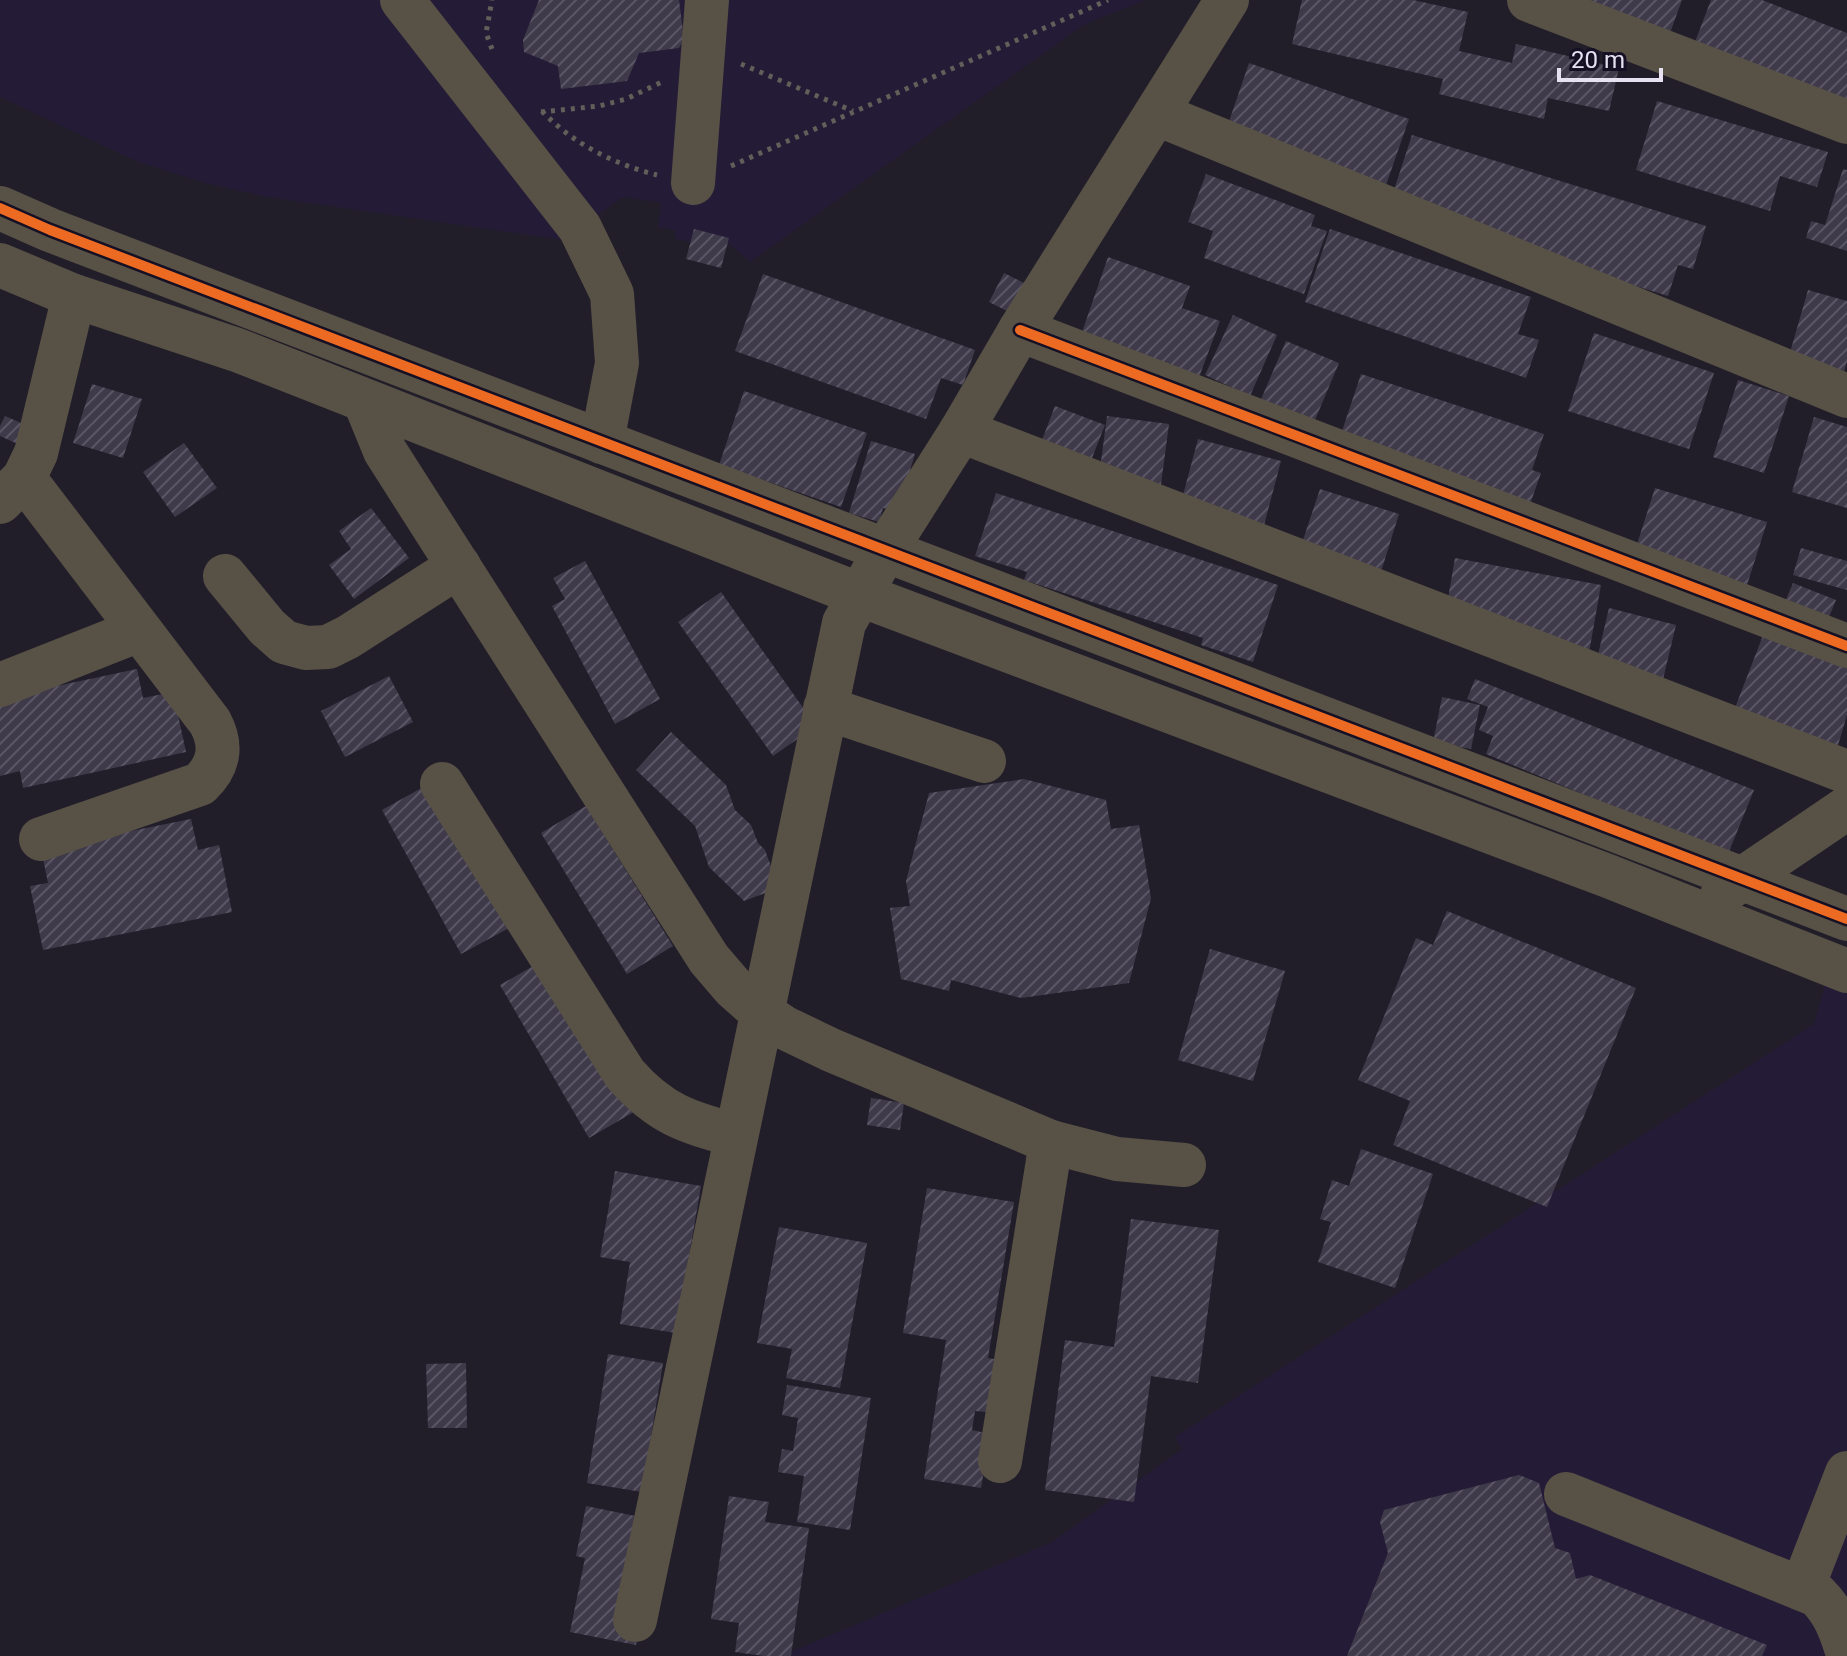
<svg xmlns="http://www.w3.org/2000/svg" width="1847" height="1656" font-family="Roboto,sans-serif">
<defs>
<pattern id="building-hatch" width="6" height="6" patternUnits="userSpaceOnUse" patternTransform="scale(2)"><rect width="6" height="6" fill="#3f3a4a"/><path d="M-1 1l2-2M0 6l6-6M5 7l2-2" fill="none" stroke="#5b5665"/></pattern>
</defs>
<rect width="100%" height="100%" fill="#211e29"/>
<!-- built -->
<g fill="#241c36">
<path d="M0,0H1146L1085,24L750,262L720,236L705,244L675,239V230L658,227L661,203L623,197L563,240L267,197L205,183L138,162L0,97Z"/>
<path d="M1826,981L1847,991V1656H781L1052,1542L1182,1449L1175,1437L1814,1024Z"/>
</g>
<!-- building -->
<g fill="url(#building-hatch)">
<path d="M539,0H679L684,39L679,48L639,53L627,81L561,89L558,66L524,52L523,40Z"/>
<path d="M1302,0H1413L1468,12L1459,51L1512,63L1516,44L1619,68L1609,111L1548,98L1544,119L1439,94L1443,79L1292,44Z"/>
<path d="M1568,0H1682L1666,44Z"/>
<path d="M1711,0H1762L1847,33V103L1690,55Z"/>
<path d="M1249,63L1409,119L1385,188L1225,133Z"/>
<path d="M1657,101L1828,152L1817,187L1780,176L1770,211L1636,170Z"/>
<path d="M1412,135L1706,226L1693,269L1678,265L1668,296L1436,224L1390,202Z"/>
<path d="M1843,169L1847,170V251L1806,238L1811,221L1825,225Z"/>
<path d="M1206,174L1315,215L1311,226L1327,231L1304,294L1204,258L1213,231L1188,222Z"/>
<path d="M694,229L729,238L721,268L686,259Z"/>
<path d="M1330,229L1531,297L1518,334L1539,340L1526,378L1305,302Z"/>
<path d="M1108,257L1190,286L1182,308L1220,321L1198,380L1080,338Z"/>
<path d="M1004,273L1044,293L1029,322L989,302Z"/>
<path d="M763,274L975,350L963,385L941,378L926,419L735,351Z"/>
<path d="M1808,290L1847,301V361L1844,372L1789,356Z"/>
<path d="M1233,315L1277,335L1250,396L1205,375Z"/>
<path d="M1594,333L1714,373L1689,449L1568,411Z"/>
<path d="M1286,341L1339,363L1312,427L1259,404Z"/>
<path d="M1361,374L1544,434L1532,470L1541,473L1526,516L1339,440Z"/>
<path d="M1738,380L1789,396L1764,473L1713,457Z"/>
<path d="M92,384L142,399L123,458L73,443Z"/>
<path d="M744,391L867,433L841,507L719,465Z"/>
<path d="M1055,406L1105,425L1083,481L1042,440Z"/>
<path d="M5,416L28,426L20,445L0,436V426Z"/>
<path d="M1107,416L1169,424L1160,492L1098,484Z"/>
<path d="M1814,417L1847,427V508L1792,492Z"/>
<path d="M1198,439L1281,461L1262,533L1179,510Z"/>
<path d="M871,441L915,454L906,483L909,515L883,508L879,522L849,513Z"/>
<path d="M184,443L217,488L175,517L143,472Z"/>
<path d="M1655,488L1767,522L1742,601L1630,566Z"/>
<path d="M1320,489L1399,514L1380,575L1300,549Z"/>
<path d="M996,493L1278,585L1253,662L1201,645L1203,638L1024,580L1027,572L975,556Z"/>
<path d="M371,508L409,558L354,599L329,565L351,549L339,531Z"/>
<path d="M1801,548L1847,561V590L1793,575Z"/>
<path d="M1455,558L1601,585L1587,664L1445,616Z"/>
<path d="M585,561L660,699L615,724L552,606L565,599L553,578Z"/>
<path d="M1793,583L1836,600L1822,634L1779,616Z"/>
<path d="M721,592L816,726L773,756L678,622Z"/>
<path d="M1609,608L1676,625L1660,692L1593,676Z"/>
<path d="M1767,625L1847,658V715L1836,752L1733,713Z"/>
<path d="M137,669L143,698L173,692L186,752L23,788L20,771L0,776V698Z"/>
<path d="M389,676L413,722L345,757L321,711Z"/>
<path d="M1475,679L1754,790L1728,854L1486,754L1493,736L1479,730L1488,707L1467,699Z"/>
<path d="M1442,697L1480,705L1471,749L1433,742Z"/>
<path d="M671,732L726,785L735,810L751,825L758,843L765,850L777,883L768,892L744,901L709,867L695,826L636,770Z"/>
<path d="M1024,779L1106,800L1111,829L1139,825L1151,898L1129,983L1021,998L951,980L949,991L901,979L890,908L910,906L906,881L929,793Z"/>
<path d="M434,781L513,926L461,954L382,810Z"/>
<path d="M586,806L673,946L627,974L541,833Z"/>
<path d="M191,819L198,850L219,845L232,912L43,950L30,886L48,883L41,849Z"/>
<path d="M1447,911L1636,988L1547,1207L1393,1145L1410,1101L1358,1080L1416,938L1433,945Z"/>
<path d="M1210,949L1285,971L1253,1081L1178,1060Z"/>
<path d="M549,957L639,1109L589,1138L500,985Z"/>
<path d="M871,1098L904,1103L900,1130L867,1125Z"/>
<path d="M1361,1149L1433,1174L1395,1288L1318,1262L1331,1222L1320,1219L1332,1180L1349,1186Z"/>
<path d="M615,1171L701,1186L676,1333L620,1324L630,1262L600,1257Z"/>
<path d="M927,1188L1014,1202L988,1358L1004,1361L995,1413L975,1411L972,1430L990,1434L981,1488L924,1479L946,1340L903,1333Z"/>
<path d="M1131,1219L1219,1230L1198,1383L1151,1376L1134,1502L1045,1490L1065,1340L1114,1347Z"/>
<path d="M779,1227L867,1243L840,1388L786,1378L792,1349L757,1343Z"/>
<path d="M608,1354L663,1363L642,1492L587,1483Z"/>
<path d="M466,1363L467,1428H428L426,1364Z"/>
<path d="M787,1385L871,1398L850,1530L797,1522L804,1476L778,1472L782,1449L793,1451L798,1418L782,1415Z"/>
<path d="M1519,1475L1539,1483L1555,1548L1570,1553L1576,1579L1590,1575L1767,1645L1762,1656H1347L1388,1553L1380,1522L1384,1510Z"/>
<path d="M729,1496L769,1502L765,1522L809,1528L791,1656H764L735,1652L739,1623L711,1619Z"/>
<path d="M586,1506L660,1521L636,1645L570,1632L585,1558L576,1556Z"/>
</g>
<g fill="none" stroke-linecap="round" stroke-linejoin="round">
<!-- path -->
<g stroke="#625e59" stroke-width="5" stroke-dasharray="4 6" stroke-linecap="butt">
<path d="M492,49L486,33L492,0"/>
<path d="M741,64L853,111"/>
<path d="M542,111C573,144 614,164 657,175"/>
<path d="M541,112L599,106L626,99L662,82"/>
<path d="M731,166L1108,0"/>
</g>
<!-- minor -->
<g stroke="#585146" stroke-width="44">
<path d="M402,0L580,228L612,294L617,363L602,442"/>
<path d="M1529,0L1847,122"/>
<path d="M1157,114L1847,396"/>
<path d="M693,183L707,0"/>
<path d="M0,208L50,230L1847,919"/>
<path d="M0,265L74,296L237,350L858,594L1608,876L1847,971"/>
<path d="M1020,330L1847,646"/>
<path d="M365,402L385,451L709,959L733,987L761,1012L783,1027L831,1050L1051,1142L1117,1159L1184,1165"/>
<path d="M961,431L1847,772"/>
<path d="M24,478L210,722C223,746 219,766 200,784L41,839"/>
<path d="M0,502L24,478L36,453L74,296"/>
<path d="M225,576L267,627L284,642L306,648L328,647L348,637L459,566"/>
<path d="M0,685L139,630"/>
<path d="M825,708L984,761"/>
<path d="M442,784L625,1074C659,1113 687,1123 736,1135"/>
<path d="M1723,892L1847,808"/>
<path d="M1000,1461L1051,1142"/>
<path d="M1566,1494L1817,1595C1834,1612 1840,1629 1847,1651"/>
<path d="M1802,1589L1847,1473"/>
<path d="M635,1620L844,623L885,551L961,431L1020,330L1227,0"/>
</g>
<defs>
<g id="cycleway">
<path d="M0,208L50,230L1847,919"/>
<path d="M1020,330L1847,646"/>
</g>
</defs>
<!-- cycleway casing -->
<use href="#cycleway" stroke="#161024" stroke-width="15"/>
<!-- cycleway -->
<use href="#cycleway" stroke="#ed6a23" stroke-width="10"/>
</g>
<!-- scale -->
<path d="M1559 68v12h102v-12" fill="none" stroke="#e6e2f1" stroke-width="4"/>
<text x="1571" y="68" font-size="24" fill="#e6e2f1" stroke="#161024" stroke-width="6" paint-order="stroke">20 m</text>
</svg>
